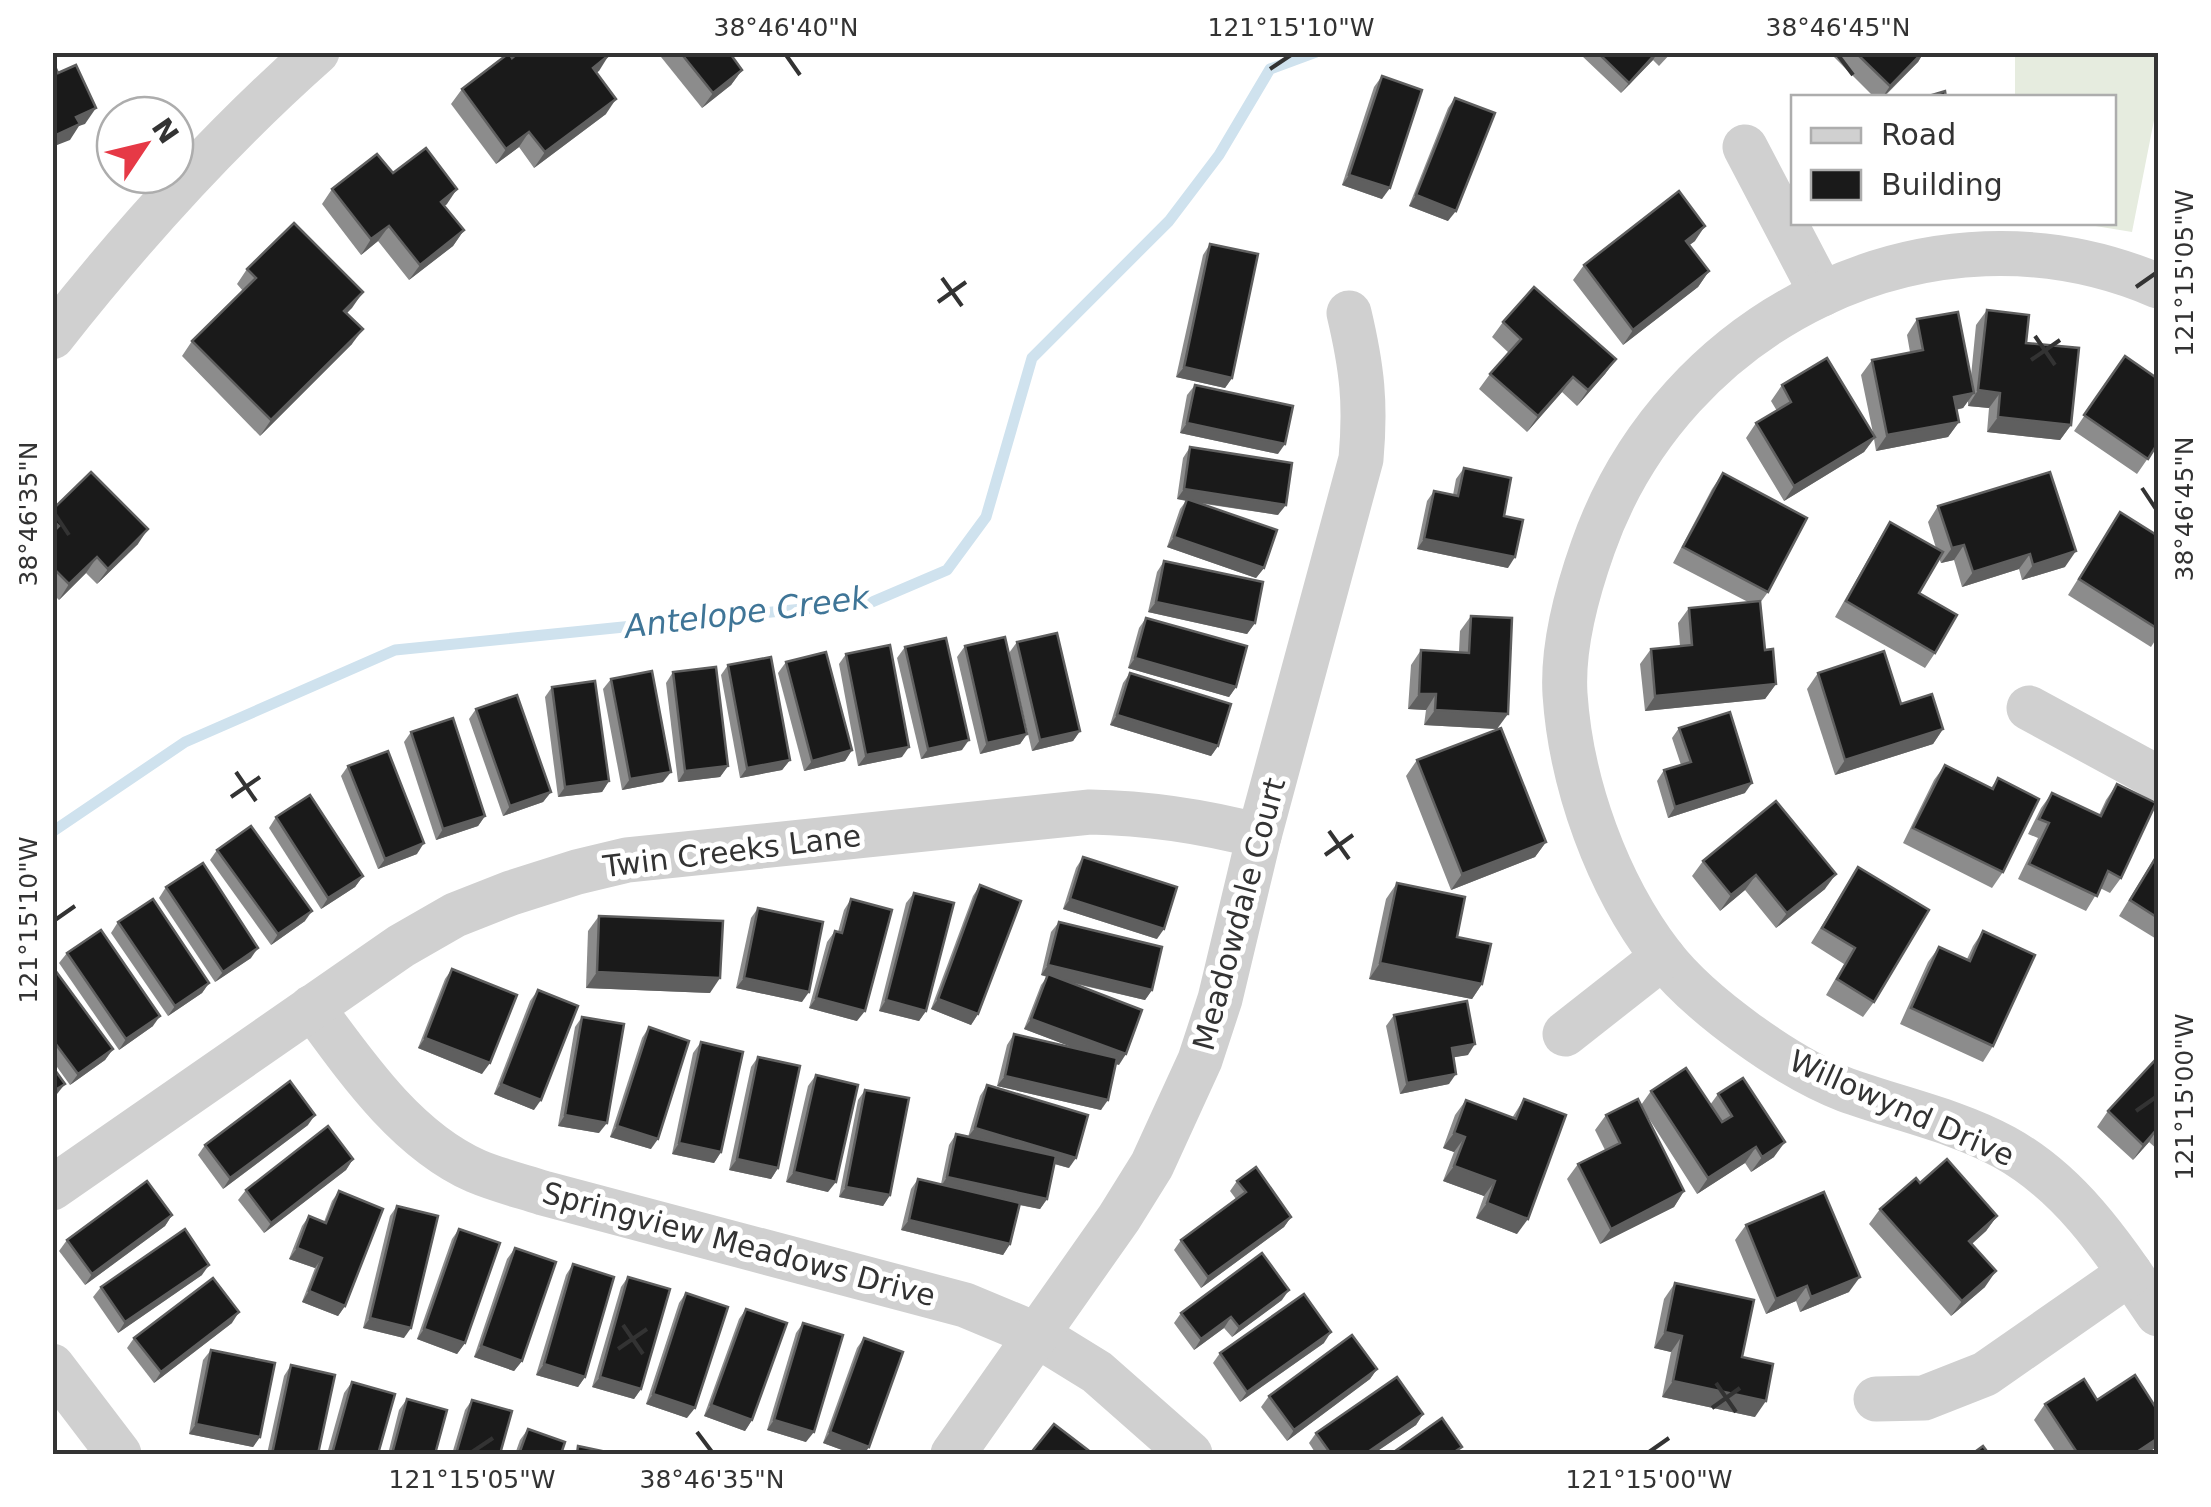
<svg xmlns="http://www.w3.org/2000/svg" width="2211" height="1507" font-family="'DejaVu Sans',sans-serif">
<rect width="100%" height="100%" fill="#fff"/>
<!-- green -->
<path fill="#e6ecdf" d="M2015,53H2158V100L2132,232L2077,223L2114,222V98L2015,97Z"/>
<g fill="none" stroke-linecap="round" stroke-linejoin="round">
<!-- stream -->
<path stroke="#cfe2ee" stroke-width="11" d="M52,832L185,742L395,650L872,602L947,570L986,517L1032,358L1169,221L1219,155L1270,69L1316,52"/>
<!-- minor -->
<g stroke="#d0d0d0" stroke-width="45">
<path d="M1745,147L1822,294"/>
<path d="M2158,286C1931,189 1673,319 1593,547C1577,592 1562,645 1565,694C1571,784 1607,884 1662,956C1700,1005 1788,1068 1846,1090C1899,1109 1954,1120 2004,1147C2073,1185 2115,1251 2158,1314"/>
<path d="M52,337C133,234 219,139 317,52"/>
<path d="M2029,708L2158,778"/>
<path d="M312,1007C356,1067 406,1140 476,1171C497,1180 521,1186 543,1193L965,1305L1037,1335L1097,1372L1190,1454"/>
<path d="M1565,1034L1663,957"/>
<path d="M52,1188L401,946L455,915L511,893L577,872L627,860L1090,812C1149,813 1202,821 1259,836"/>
<path d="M52,1366L119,1454"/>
<path d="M1876,1399L1924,1398L1985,1374L2130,1273"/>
<path d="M953,1454L1119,1218L1152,1165L1200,1060L1220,999L1259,836L1361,459C1366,403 1362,368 1349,313"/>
</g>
</g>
<!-- wall -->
<g fill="#8c8c8c">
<path d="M657,52H729L742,70L731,85L702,108Z"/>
<path d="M1582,52H1672L1659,66L1653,60L1621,93L1581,55Z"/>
<path d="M1829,52H1924L1918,62L1883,98H1875Z"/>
<path d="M609,55L596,72L606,114L534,168L519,147L496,164L451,104L462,89L512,58Z"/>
<path d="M1382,76V199L1342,185L1374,87Z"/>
<path d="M1455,98L1448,221L1409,206L1448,108Z"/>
<path d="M393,173L447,204L444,206L464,230L453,246L409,280L378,241L361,255L322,204L332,189Z"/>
<path d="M1695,241L1689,245L1709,271L1698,287L1623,345L1573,280L1584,265Z"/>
<path d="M1210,244L1232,378L1225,388L1176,377L1203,255Z"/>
<path d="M247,269L363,292L347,313L352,344L260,436L182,356L192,341L243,291L237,284Z"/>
<path d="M1987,310L2026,343L2071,425L2060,440L1987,432L1989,408L1968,406V401L1963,408L1956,410L1959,422L1948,437L1876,451L1874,439L1864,452L1784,501L1746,438L1756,423L1777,411L1771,401L1782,385L1873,433L1861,375L1872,360L1910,352L1907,335L1917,319L1971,376L1976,325Z"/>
<path d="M1503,322L1616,359L1605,374L1577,406L1562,392L1527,432L1479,389L1490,374L1509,353L1492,337Z"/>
<path d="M2125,356L2158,379V451L2155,448L2137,474L2074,431Z"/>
<path d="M1195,385L1278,454L1180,433L1187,395Z"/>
<path d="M1190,447L1278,515L1198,503L1264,568L1256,578L1167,547L1180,509L1186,501L1177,499L1183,458Z"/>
<path d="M1464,468L1504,516L1508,568L1417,549L1427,501L1434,491L1453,495L1456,479Z"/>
<path d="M1723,473L1768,592L1760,603L1765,650L1776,684L1765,699L1645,711L1640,664L1651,649L1680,646L1678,623L1689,608L1748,602L1673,563L1712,489Z"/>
<path d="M1938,506L2065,567L2022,580L2019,569L1962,587L1954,560L1941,563L1939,558L1919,593L1935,653L1925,668L1835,617L1880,538L1890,522L1936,548L1928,522Z"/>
<path d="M52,510L138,544L97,584L86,573L59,600L52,593Z"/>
<path d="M2120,512L2158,536V636L2151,647L2068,595Z"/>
<path d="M1164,561L1255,623L1247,634L1148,612L1157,572Z"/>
<path d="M1471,616L1497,729L1546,842L1535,857L1451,890L1406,776L1417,760L1497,729L1424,725L1426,710L1408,709L1411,665L1421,650L1459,652L1460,631Z"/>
<path d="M1146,618L1236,687L1229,697L1128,668L1139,628Z"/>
<path d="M1017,642L1080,731L1073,741L1032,751L1009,653Z"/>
<path d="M965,646L1027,734L1020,744L980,754L957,657Z"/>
<path d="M905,647L962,750L921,759L897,658Z"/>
<path d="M846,654L902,757L858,766L839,664Z"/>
<path d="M786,662L852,750L845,761L804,771L778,673Z"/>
<path d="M728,665L790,760L782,770L740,778L721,675Z"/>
<path d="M673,672L728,766L720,777L678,782L666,683Z"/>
<path d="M1130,673L1218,746L1211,756L1110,725L1123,683Z"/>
<path d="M1818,673L1901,704L1943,729L1933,744L1835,775L1807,689Z"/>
<path d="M611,679L663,782L622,790L603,689Z"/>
<path d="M552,687L609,781L602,792L558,797L545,697Z"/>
<path d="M476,709L551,792L543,802L503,816L469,719Z"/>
<path d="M1679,728L1745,793L1668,818L1657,781L1664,770L1681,765L1672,738Z"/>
<path d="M411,732L485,816L478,826L436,840L404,742Z"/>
<path d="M1945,765L1991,788L1998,778L2003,872L1992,888L1903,843L1934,780Z"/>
<path d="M348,766L417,854L378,869L341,776Z"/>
<path d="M2117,784L2121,878L2110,893L2100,888L2086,911L2018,879L2038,838L2028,834L2041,808L2052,793L2099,815L2106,800Z"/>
<path d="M276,817L363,876L355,887L321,909L269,828Z"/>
<path d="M217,850L305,921L271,945L210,860Z"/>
<path d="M2158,852V940L2119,916Z"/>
<path d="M1083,857L1157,939L1063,909L1076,868Z"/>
<path d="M1703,861L1825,889L1776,928L1745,890L1720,911L1692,876Z"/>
<path d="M1858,867L1874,1002L1863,1017L1826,995L1844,964L1811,943Z"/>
<path d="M1397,883L1457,937L1482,984L1472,999L1369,979L1386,899Z"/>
<path d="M980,885L978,1014L971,1025L931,1009L973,896Z"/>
<path d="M166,887L251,958L215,982L159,898Z"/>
<path d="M914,893L926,1011L919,1021L879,1011L906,903Z"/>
<path d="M851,899L857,1021L809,1008L827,942L835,931L838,932L844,910Z"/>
<path d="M758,908L802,1002L736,988L751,918Z"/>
<path d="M599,916L710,993L586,988L588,931Z"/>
<path d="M118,922L209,983L202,993L168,1016L111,933Z"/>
<path d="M1059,922L1152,990L1145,1000L1067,982L1119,1065L1116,1064L1101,1110L997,1086L1007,1045L1014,1034L1075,1048L1024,1029L1041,985L1047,977L1041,975L1051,932Z"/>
<path d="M1983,931L1993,1046L1983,1062L1900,1024L1928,962L1939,947L1967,959L1973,946Z"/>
<path d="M67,953L153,1026L119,1050L59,963Z"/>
<path d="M52,966L113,1049L105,1060L70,1085L52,1060Z"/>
<path d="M452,969L482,1074L418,1048L445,979Z"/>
<path d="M538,990L534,1110L494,1094L530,1001Z"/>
<path d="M1394,1015L1468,1055L1453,1057L1449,1084L1400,1094L1386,1026Z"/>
<path d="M582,1017L599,1133L558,1126L575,1027Z"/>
<path d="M649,1027L651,1149L610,1137L642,1038Z"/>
<path d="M701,1042L721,1152L714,1163L672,1154L693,1053Z"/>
<path d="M758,1057L778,1168L771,1179L729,1170L751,1067Z"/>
<path d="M2158,1057V1150L2149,1142L2133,1160L2097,1127L2108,1111Z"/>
<path d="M816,1075L828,1192L786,1182L808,1086Z"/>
<path d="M987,1085L1069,1168L1054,1164L1047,1199L1040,1209L1019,1205L1010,1244L1003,1255L901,1230L911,1189L918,1179L941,1184L949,1145L956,1134L968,1137L980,1096Z"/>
<path d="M865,1090L890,1195L883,1206L839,1197L858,1100Z"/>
<path d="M1651,1091L1710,1105L1718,1094L1774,1157L1751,1172L1745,1163L1697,1194L1646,1114L1684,1191L1674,1207L1600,1244L1567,1179L1578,1164L1605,1150L1595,1130L1606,1115L1641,1105Z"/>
<path d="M1524,1099L1517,1234L1476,1218L1484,1196L1443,1181L1454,1152L1443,1148L1455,1115L1466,1100L1512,1118Z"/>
<path d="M308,1125L223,1189L198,1155L205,1145Z"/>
<path d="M353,1159L346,1170L264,1233L238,1200L246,1190Z"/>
<path d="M1237,1181L1291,1217L1284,1227L1201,1288L1174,1250L1181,1240L1236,1199L1230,1191Z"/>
<path d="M1920,1183L1997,1216L1986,1231L1972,1244L1985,1287L1951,1316L1869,1224L1880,1209Z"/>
<path d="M339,1191L345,1306L338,1316L302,1302L315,1268L289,1259L302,1226L309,1216L324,1222L332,1201Z"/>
<path d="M397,1206L404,1338L363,1328L390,1216Z"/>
<path d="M172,1215L165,1226L85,1285L59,1251L67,1240Z"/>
<path d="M1746,1225L1849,1292L1800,1312L1796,1301L1766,1314L1735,1240Z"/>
<path d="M459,1229L465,1343L457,1354L417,1339L452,1239Z"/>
<path d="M515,1248L522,1361L514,1371L474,1357L507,1259Z"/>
<path d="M573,1264L585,1377L578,1387L536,1375L566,1275Z"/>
<path d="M202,1275L118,1333L93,1297L101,1287Z"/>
<path d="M628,1277L641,1389L634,1399L592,1387L621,1287Z"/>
<path d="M1675,1283L1755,1417L1662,1397L1671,1352L1654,1348L1664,1299Z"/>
<path d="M686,1293L687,1418L646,1404L679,1303Z"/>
<path d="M1282,1300L1232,1337L1224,1328L1194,1350L1174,1323L1181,1313Z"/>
<path d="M746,1309L752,1420L745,1431L704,1416L739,1319Z"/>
<path d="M232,1323L154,1383L127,1348L134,1338Z"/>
<path d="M803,1323L806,1442L767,1430L796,1333Z"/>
<path d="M864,1338L869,1447L864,1454H853L823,1443L857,1348Z"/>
<path d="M1324,1343L1240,1402L1213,1363L1220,1353Z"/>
<path d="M211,1350L260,1437L253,1447L189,1434L203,1360Z"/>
<path d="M291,1365L318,1454H267L284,1376Z"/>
<path d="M1377,1369L1370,1379L1287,1441L1261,1407L1269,1396Z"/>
<path d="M352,1382L378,1454H327L344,1393Z"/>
<path d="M407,1399L435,1454H388L399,1410Z"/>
<path d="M472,1400L500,1454H452L465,1410Z"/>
<path d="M2097,1400L2158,1411V1446L2146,1454H2057L2034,1420L2045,1404Z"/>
<path d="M1423,1414L1416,1425L1373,1454H1316L1309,1443L1316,1433Z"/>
<path d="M528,1429L561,1454H515L520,1440Z"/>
</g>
<!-- shaded-wall -->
<g fill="#5f5f5f">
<path d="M1658,52L1653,60L1621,93L1629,83Z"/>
<path d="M1923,52H1924L1918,62L1882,98L1890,86Z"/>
<path d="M609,55L599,71L582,83L593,68Z"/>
<path d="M742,70L731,85L702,108L713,93Z"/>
<path d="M616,99L606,114L534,168L545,152Z"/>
<path d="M96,108L85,124L79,126L70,140L52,147V137L76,117Z"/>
<path d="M529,132L519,147L496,164L506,149Z"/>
<path d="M1349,175L1390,188L1382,199L1342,185Z"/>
<path d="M457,189L447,204L430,217L441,202Z"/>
<path d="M1416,195L1456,211L1448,221L1409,206Z"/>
<path d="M389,226L378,241L361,255L371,239Z"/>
<path d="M1705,226L1695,241L1675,256L1686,241Z"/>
<path d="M464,230L453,246L409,280L420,265Z"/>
<path d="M1709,271L1698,287L1623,345L1633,330Z"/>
<path d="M363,292L352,308L334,326L344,311Z"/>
<path d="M363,329L352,344L260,436L271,420Z"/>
<path d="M1616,359L1605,374L1577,406L1588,390Z"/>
<path d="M1184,367L1232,378L1225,388L1176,377Z"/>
<path d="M1573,377L1562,392L1527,432L1538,416Z"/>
<path d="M1978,390L2000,393L1989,408L1968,406Z"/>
<path d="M1974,393L1963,408L1943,412L1954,397Z"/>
<path d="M1998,417L2071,425L2060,440L1987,432Z"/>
<path d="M1959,422L1948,437L1876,451L1887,435Z"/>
<path d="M1187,423L1285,444L1278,454L1180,433Z"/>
<path d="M1875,437L1864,452L1784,501L1794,486Z"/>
<path d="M1184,489L1286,505L1278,515L1177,499Z"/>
<path d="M148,529L138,544L97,584L108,569Z"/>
<path d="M1174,537L1264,568L1256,578L1167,547Z"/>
<path d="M1424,539L1515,557L1508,568L1417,549Z"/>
<path d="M1964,545L1954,560L1941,563L1952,548Z"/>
<path d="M2076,551L2065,567L2022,580L2033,565Z"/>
<path d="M2030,554L2019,569L1962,587L1973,572Z"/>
<path d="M97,557L86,573L59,600L69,584Z"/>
<path d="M1156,602L1255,623L1247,634L1148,612Z"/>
<path d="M1135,658L1236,687L1229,697L1128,668Z"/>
<path d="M1776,684L1765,699L1645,711L1655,696Z"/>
<path d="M1419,694H1436L1426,710L1408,709Z"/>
<path d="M1435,710L1508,714L1497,729L1424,725Z"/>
<path d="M1117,715L1218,746L1211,756L1110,725Z"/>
<path d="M1943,729L1933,744L1835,775L1845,760Z"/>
<path d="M1080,731L1073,741L1032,751L1040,740Z"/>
<path d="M1027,734L1020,744L980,754L987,743Z"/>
<path d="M969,740L962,750L921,759L928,749Z"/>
<path d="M909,747L902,757L858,766L866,755Z"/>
<path d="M852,750L845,761L804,771L812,761Z"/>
<path d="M790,760L782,770L740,778L747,768Z"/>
<path d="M728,766L720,777L678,782L685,771Z"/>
<path d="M671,772L663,782L622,790L630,779Z"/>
<path d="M609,781L602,792L558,797L565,787Z"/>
<path d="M1752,783L1745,793L1668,818L1675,807Z"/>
<path d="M551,792L543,802L503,816L510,806Z"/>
<path d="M485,816L478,826L436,840L443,829Z"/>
<path d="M1546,842L1535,857L1451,890L1462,874Z"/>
<path d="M424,843L417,854L378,869L385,859Z"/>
<path d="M1836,874L1825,889L1776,928L1787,913Z"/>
<path d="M1756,875L1745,890L1720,911L1731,895Z"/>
<path d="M363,876L355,887L321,909L328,898Z"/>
<path d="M1070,899L1164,929L1157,939L1063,909Z"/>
<path d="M312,911L305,921L271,945L278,934Z"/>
<path d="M258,948L251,958L215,982L223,972Z"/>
<path d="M1380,963L1482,984L1472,999L1369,979Z"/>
<path d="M1048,965L1152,990L1145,1000L1041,975Z"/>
<path d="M597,972L720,978L710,993L586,988Z"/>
<path d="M744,978L809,992L802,1002L736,988Z"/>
<path d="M209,983L202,993L168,1016L175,1006Z"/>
<path d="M816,998L865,1011L857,1021L809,1008Z"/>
<path d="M938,999L978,1014L971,1025L931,1009Z"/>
<path d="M886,1000L926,1011L919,1021L879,1011Z"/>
<path d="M160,1016L153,1026L119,1050L126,1039Z"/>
<path d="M1031,1019L1126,1054L1119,1065L1024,1029Z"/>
<path d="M425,1038L490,1063L482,1074L418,1048Z"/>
<path d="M1475,1044L1468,1055L1444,1059L1452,1048Z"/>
<path d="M113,1049L105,1060L70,1085L78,1074Z"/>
<path d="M1456,1074L1449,1084L1400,1094L1407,1083Z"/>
<path d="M1005,1076L1108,1100L1101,1110L997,1086Z"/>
<path d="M65,1084L57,1094L52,1097V1092Z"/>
<path d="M501,1084L541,1100L534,1110L494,1094Z"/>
<path d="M315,1115L308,1125L223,1189L230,1178Z"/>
<path d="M565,1115L607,1123L599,1133L558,1126Z"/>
<path d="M617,1126L658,1139L651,1149L610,1137Z"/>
<path d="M975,1128L1076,1158L1069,1168L967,1138Z"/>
<path d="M2158,1128L2149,1142L2133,1160L2143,1145Z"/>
<path d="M1454,1133L1465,1137L1454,1152L1443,1148Z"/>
<path d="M1785,1142L1774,1157L1751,1172L1762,1157Z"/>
<path d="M679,1143L721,1152L714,1163L672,1154Z"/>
<path d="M1756,1147L1745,1163L1697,1194L1708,1178Z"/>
<path d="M353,1159L346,1170L264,1233L271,1223Z"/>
<path d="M737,1159L778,1168L771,1179L729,1170Z"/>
<path d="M1454,1166L1495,1181L1484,1196L1443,1181Z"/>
<path d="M794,1172L836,1182L828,1192L786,1182Z"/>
<path d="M947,1177L1047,1199L1040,1209L940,1188Z"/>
<path d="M846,1187L890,1195L883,1206L839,1197Z"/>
<path d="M1684,1191L1674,1207L1600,1244L1611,1229Z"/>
<path d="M1487,1203L1528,1219L1517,1234L1476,1218Z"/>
<path d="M172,1215L165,1226L85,1285L92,1274Z"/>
<path d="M1997,1216L1986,1231L1958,1256L1969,1241Z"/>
<path d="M1291,1217L1284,1227L1201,1288L1208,1277Z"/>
<path d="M909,1220L1010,1244L1003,1255L901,1230Z"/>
<path d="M297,1248L322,1258L315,1268L289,1259Z"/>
<path d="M209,1265L202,1275L118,1333L125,1322Z"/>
<path d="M1996,1271L1985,1287L1951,1316L1962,1301Z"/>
<path d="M1860,1277L1849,1292L1800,1312L1811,1297Z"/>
<path d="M1807,1286L1796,1301L1766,1314L1776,1299Z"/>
<path d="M1289,1290L1282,1300L1232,1337L1239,1327Z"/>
<path d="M309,1291L345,1306L338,1316L302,1302Z"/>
<path d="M239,1312L232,1323L154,1383L161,1372Z"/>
<path d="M1231,1317L1224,1328L1194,1350L1201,1339Z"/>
<path d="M370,1318L411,1328L404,1338L363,1328Z"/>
<path d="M424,1329L465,1343L457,1354L417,1339Z"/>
<path d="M1331,1332L1324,1343L1240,1402L1247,1392Z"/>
<path d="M1665,1332L1682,1336L1671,1352L1654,1348Z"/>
<path d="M481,1346L522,1361L514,1371L474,1357Z"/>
<path d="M544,1364L585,1377L578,1387L536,1375Z"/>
<path d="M1377,1369L1370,1379L1287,1441L1294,1430Z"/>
<path d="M600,1377L641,1389L634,1399L592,1387Z"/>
<path d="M1673,1381L1766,1401L1755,1417L1662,1397Z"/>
<path d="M653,1394L695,1408L687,1418L646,1404Z"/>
<path d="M711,1405L752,1420L745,1431L704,1416Z"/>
<path d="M1423,1414L1416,1425L1373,1454H1365Z"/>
<path d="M774,1420L814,1432L806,1442L767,1430Z"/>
<path d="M196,1424L260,1437L253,1447L189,1434Z"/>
<path d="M830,1432L869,1447L864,1454H853L823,1443Z"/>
<path d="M2158,1438V1446L2146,1454H2135Z"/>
</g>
<!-- building -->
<g fill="#1a1a1a" stroke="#5f5f5f" stroke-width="2.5">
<path d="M519,52H607L609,55L593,68L616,99L545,152L529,132L506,149L462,89L509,53L512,58Z"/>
<path d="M680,52H729L742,70L713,93Z"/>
<path d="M1597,52H1657L1629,83Z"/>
<path d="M1855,52H1923L1890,86Z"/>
<path d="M52,60L58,73L76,65L96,108L76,117L80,124L52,137Z"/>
<path d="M1382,76L1422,90L1390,188L1349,175Z"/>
<path d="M1945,91L1946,98H1922Z"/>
<path d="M1455,98L1495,113L1456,211L1416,195Z"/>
<path d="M426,148L457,189L441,202L464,230L420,265L389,226L371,239L332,189L377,154L393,173Z"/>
<path d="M1679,191L1705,226L1686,241L1709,271L1633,330L1584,265Z"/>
<path d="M294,223L363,292L344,311L363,329L271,420L192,341L256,278L247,269Z"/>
<path d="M1210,244L1258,254L1232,378L1184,367Z"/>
<path d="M1534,287L1616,359L1588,390L1573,377L1538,416L1490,374L1521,339L1503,322Z"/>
<path d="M1987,310L2029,315L2026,343L2079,348L2071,425L1998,417L2000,393L1978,390Z"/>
<path d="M1958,312L1974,393L1954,397L1959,422L1887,435L1872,360L1923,350L1917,319Z"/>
<path d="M2125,356L2158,379V443L2148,459L2084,415Z"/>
<path d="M1827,358L1875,437L1794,486L1756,423L1791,402L1782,385Z"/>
<path d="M1195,385L1293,406L1285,444L1187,423Z"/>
<path d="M1190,447L1292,463L1286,505L1184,489Z"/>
<path d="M1464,468L1511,478L1504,516L1523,520L1515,557L1424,539L1434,491L1458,496Z"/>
<path d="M91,472L148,529L108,569L97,557L69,584L52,567V533L59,526L52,520V510Z"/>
<path d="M2050,472L2076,551L2033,565L2030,554L1973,572L1964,545L1952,548L1938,506Z"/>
<path d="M1723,473L1807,518L1768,592L1683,547Z"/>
<path d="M1187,499L1277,530L1264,568L1174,537Z"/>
<path d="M2120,512L2158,536V629L2079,579Z"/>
<path d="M1890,522L1943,552L1919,593L1957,615L1935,653L1846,601Z"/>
<path d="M1164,561L1263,582L1255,623L1156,602Z"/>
<path d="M1760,601L1765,650L1773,649L1776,684L1655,696L1651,649L1692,645L1689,608Z"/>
<path d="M1471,616L1512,618L1508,714L1435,710L1436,694H1419L1421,650L1469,653Z"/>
<path d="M1146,618L1247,646L1236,687L1135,658Z"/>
<path d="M1057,633L1080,731L1040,740L1017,642Z"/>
<path d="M1005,637L1027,734L987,743L965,646Z"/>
<path d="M946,638L969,740L928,749L905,647Z"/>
<path d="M890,645L909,747L866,755L846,654Z"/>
<path d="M1884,651L1901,704L1932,694L1943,729L1845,760L1818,673Z"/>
<path d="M826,652L852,750L812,761L786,662Z"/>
<path d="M771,657L790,760L747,768L728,665Z"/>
<path d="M716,667L728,766L685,771L673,672Z"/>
<path d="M652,671L671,772L630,779L611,679Z"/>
<path d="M1130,673L1231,704L1218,746L1117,715Z"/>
<path d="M595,681L609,781L565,787L552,687Z"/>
<path d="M517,695L551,792L510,806L476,709Z"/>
<path d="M1730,712L1752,783L1675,807L1664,770L1691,762L1679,728Z"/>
<path d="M453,718L485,816L443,829L411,732Z"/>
<path d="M1501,728L1546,842L1462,874L1417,760Z"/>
<path d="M388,751L424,843L385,859L348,766Z"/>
<path d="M1945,765L1993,789L1998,778L2039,799L2003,872L1913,828Z"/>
<path d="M2117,784L2156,803L2121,878L2108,871L2097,896L2029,864L2049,823L2039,819L2052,793L2101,816Z"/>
<path d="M310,795L363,876L328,898L276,817Z"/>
<path d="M1776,801L1836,874L1787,913L1756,875L1731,895L1703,861Z"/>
<path d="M251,826L312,911L278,934L217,850Z"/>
<path d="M2158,854V918L2130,900Z"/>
<path d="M1083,857L1177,887L1164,929L1070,899Z"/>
<path d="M203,863L258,948L223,972L166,887Z"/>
<path d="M1858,867L1929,910L1874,1002L1837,979L1855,948L1822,928Z"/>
<path d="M1397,883L1465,897L1457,937L1491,944L1482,984L1380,963Z"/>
<path d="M980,885L1021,901L978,1014L938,999Z"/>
<path d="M914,893L954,903L926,1011L886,1000Z"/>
<path d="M153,899L209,983L175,1006L118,922Z"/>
<path d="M851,899L892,910L865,1011L816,998L835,931L842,933Z"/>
<path d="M758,908L823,922L809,992L744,978Z"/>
<path d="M599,916L723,921L720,978L597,972Z"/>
<path d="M1059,922L1162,947L1152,990L1048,965Z"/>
<path d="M101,930L160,1016L126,1039L67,953Z"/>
<path d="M1983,931L2035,955L1993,1046L1911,1008L1939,947L1970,961Z"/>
<path d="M52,966L113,1049L78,1074L52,1039Z"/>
<path d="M452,969L517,995L490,1063L425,1038Z"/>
<path d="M1048,974L1142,1010L1126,1054L1031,1019Z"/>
<path d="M538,990L578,1006L541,1100L501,1084Z"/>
<path d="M1467,1001L1475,1044L1452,1048L1456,1074L1407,1083L1394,1015Z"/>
<path d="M582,1017L624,1024L607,1123L565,1115Z"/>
<path d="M649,1027L689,1041L658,1139L617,1126Z"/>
<path d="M1014,1034L1117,1058L1108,1100L1005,1076Z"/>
<path d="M701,1042L743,1052L721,1152L679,1143Z"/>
<path d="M758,1057L800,1066L778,1168L737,1159Z"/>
<path d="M2158,1057V1128L2143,1145L2108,1111Z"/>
<path d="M52,1066L65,1084L52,1092Z"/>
<path d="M1686,1068L1722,1122L1732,1116L1718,1094L1743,1078L1785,1142L1762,1157L1756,1147L1708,1178L1651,1091Z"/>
<path d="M816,1075L858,1085L836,1182L794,1172Z"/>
<path d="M290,1081L315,1115L230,1178L205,1145Z"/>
<path d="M987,1085L1088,1115L1076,1158L975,1128Z"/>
<path d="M865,1090L909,1098L890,1195L846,1187Z"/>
<path d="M1524,1099L1566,1115L1528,1219L1487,1203L1495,1181L1454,1166L1465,1137L1454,1133L1466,1100L1516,1119Z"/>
<path d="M1638,1099L1684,1191L1611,1229L1578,1164L1620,1143L1606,1115Z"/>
<path d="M328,1126L353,1159L271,1223L246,1190Z"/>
<path d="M956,1134L1056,1156L1047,1199L947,1177Z"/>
<path d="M1947,1159L1997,1216L1969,1241L1996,1271L1962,1301L1880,1209L1916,1178L1920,1183Z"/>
<path d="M1256,1167L1291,1217L1208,1277L1181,1240L1246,1192L1237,1181Z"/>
<path d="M918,1179L1020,1203L1010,1244L909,1220Z"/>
<path d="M147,1181L172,1215L92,1274L67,1240Z"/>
<path d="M339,1191L383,1209L345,1306L309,1291L322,1258L297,1248L309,1216L326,1223Z"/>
<path d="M1824,1192L1860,1277L1811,1297L1807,1286L1776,1299L1746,1225Z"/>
<path d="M397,1206L438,1216L411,1328L370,1318Z"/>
<path d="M185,1229L209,1265L125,1322L101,1287Z"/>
<path d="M459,1229L500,1243L465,1343L424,1329Z"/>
<path d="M515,1248L556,1262L522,1361L481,1346Z"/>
<path d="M1262,1253L1289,1290L1239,1327L1231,1317L1201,1339L1181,1313Z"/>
<path d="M573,1264L614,1277L585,1377L544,1364Z"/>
<path d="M628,1277L670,1289L641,1389L600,1377Z"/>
<path d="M213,1278L239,1312L161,1372L134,1338Z"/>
<path d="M1675,1283L1754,1300L1742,1357L1773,1364L1766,1401L1673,1381L1682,1336L1665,1332Z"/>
<path d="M686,1293L728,1307L695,1408L653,1394Z"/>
<path d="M1304,1294L1331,1332L1247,1392L1220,1353Z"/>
<path d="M746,1309L787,1323L752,1420L711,1405Z"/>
<path d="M803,1323L843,1335L814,1432L774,1420Z"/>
<path d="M1352,1335L1377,1369L1294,1430L1269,1396Z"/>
<path d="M864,1338L903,1352L869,1447L830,1432Z"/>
<path d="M211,1350L275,1363L260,1437L196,1424Z"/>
<path d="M291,1365L335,1375L318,1454H272Z"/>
<path d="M2135,1375L2158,1411V1438L2137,1452L2138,1454H2078L2045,1404L2084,1379L2097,1400Z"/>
<path d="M1397,1377L1423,1414L1365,1454H1331L1316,1433Z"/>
<path d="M352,1382L395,1394L378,1454H332Z"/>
<path d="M407,1399L447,1410L435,1454H392Z"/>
<path d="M472,1400L512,1411L500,1454H456Z"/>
<path d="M1442,1418L1462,1447L1451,1454H1391Z"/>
<path d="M1054,1424L1088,1450L1085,1454H1030Z"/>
<path d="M528,1429L565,1442L561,1454H519Z"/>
<path d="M578,1446L616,1454H577Z"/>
<path d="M1983,1446L1989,1454H1972Z"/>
</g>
<!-- ticks -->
<path fill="none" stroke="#333" stroke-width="4" d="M786,55L800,75M1838,55L1853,75M1270,69L1291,55M942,278L962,306M2136,287L2156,273M938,302L966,282M2035,336L2055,365M2031,360L2060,340M2142,488L2156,509M55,514L69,535M236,772L256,801M231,797L260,777M1329,831L1349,859M1325,855L1353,835M55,920L75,906M2136,1111L2156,1097M623,1325L643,1354M618,1349L647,1329M1716,1383L1736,1412M1712,1408L1740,1388M697,1432L712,1452M472,1452L493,1438M1649,1452L1669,1438"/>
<g text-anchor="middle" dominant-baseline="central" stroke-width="10" stroke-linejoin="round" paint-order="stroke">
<!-- street labels -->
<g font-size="30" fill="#333" stroke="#fff">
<text transform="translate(732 851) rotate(-7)">Twin Creeks Lane</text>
<text transform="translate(1239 914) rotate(-75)">Meadowdale Court</text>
<text transform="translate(1902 1108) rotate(24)">Willowynd Drive</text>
<text transform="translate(739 1244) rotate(15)">Springview Meadows Drive</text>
</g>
<!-- water labels -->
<g font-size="32" font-style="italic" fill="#3f7597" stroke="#fff">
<text transform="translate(747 612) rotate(-7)">Antelope Creek</text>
</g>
</g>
<!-- border -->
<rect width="2211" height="1507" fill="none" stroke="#ffffff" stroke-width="110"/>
<!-- legend -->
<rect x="1791" y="95" width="325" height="130" fill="#ffffff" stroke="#adadad" stroke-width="2.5"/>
<rect x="1811" y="128" width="50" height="15" fill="#d0d0d0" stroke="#adadad" stroke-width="2.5"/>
<text x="1881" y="145" font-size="30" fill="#333333">Road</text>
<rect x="1811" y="170" width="50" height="30" fill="#1a1a1a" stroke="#adadad" stroke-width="2.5"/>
<text x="1881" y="195" font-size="30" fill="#333333">Building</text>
<!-- north arrow -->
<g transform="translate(145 145) rotate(55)"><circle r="48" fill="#ffffff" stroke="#adadad" stroke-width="2.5"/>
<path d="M0-8L18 38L0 25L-18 38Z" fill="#e63946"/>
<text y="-15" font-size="28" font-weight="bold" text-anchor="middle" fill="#333333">N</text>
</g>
<rect x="55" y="55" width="2101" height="1397" fill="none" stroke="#333" stroke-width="4"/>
<g font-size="25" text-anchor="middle" fill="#333">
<text x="786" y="36">38°46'40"N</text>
<text x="1291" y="36">121°15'10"W</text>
<text x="1838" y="36">38°46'45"N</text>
<text transform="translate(2184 273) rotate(-90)" y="9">121°15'05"W</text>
<text transform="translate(2184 509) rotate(-90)" y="9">38°46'45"N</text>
<text transform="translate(28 514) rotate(-90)" y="9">38°46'35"N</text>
<text transform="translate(28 920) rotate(-90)" y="9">121°15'10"W</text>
<text transform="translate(2184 1097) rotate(-90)" y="9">121°15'00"W</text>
<text x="472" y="1488">121°15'05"W</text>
<text x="712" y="1488">38°46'35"N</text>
<text x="1649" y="1488">121°15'00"W</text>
</g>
</svg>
